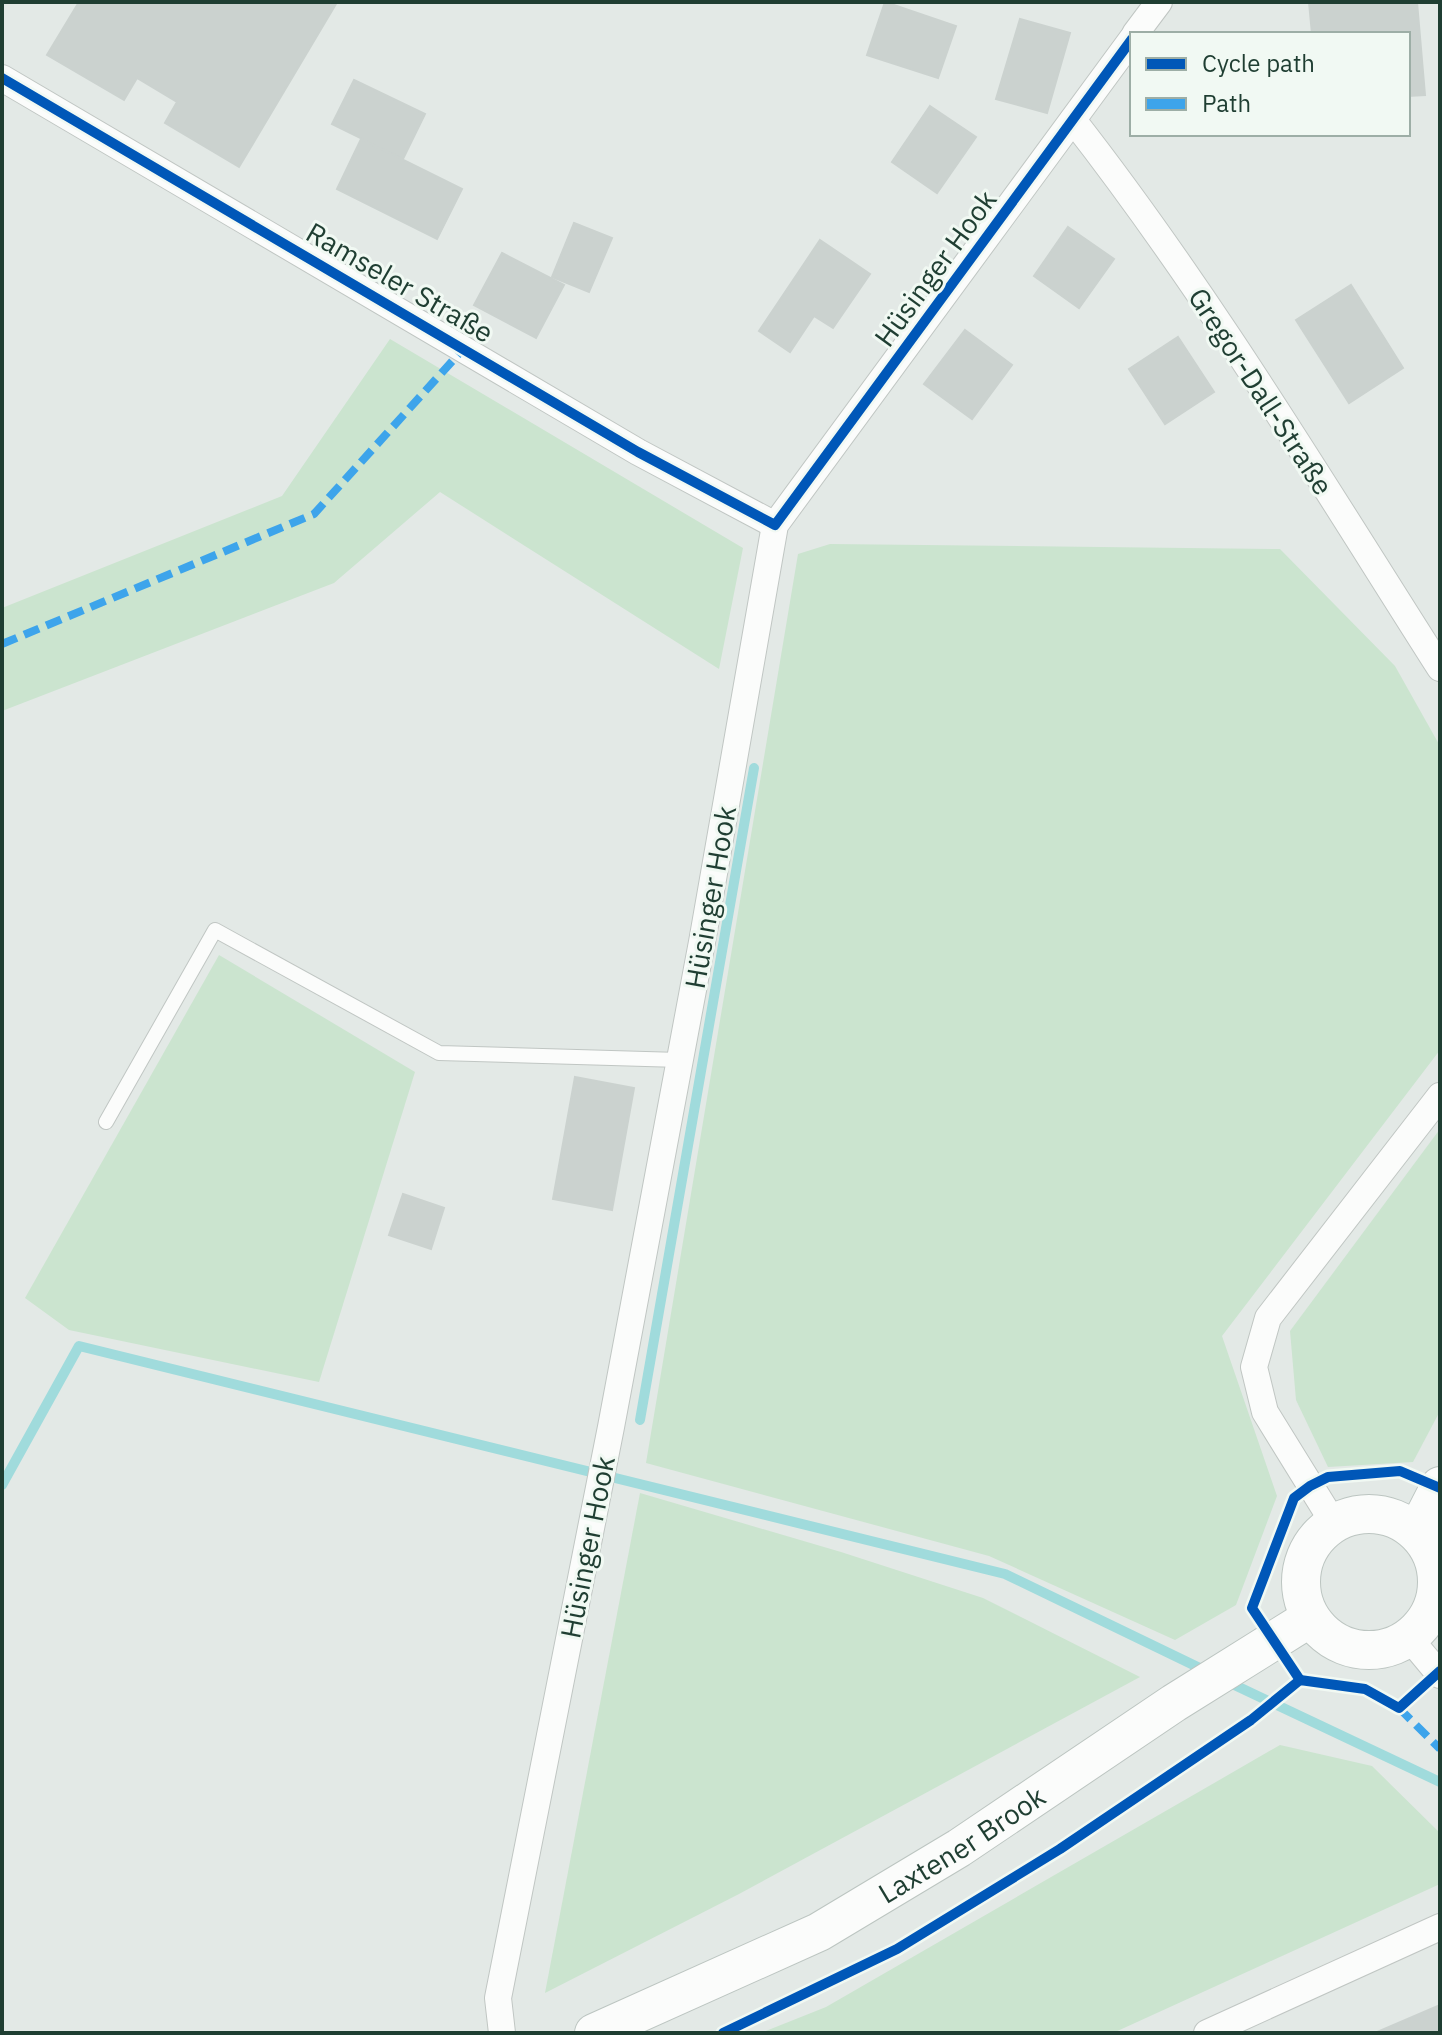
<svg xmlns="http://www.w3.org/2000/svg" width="1442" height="2035" font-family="'IBM Plex Sans',sans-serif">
<rect width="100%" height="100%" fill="#e3e9e6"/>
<!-- green -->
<g fill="#cbe4cf">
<path d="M390,339L743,548L719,669L440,492L334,583L2,711V608L282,496Z"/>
<path d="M830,544L1280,549L1395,666L1440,746V1050L1222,1336L1277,1496L1236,1605L1175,1640L989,1556L646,1463L798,554Z"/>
<path d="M219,955L415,1072L319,1382L69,1330L25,1298Z"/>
<path d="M1440,1129V1411L1413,1462L1328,1467L1296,1400L1290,1331Z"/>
<path d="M640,1493L841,1552L983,1598L1140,1677L739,1894L545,1993Z"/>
<path d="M1280,1745L1372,1766L1440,1833V1884L1113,2033H761L826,2007Z"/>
</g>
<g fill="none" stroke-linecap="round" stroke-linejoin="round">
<!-- stream -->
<g stroke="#a0dbdc" stroke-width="10">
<path d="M640,1420L754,768"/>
<path d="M2,1485L79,1346L1005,1574L1208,1672"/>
<path d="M1226,1681L1440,1782"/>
</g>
</g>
<!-- building -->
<g fill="#cbd2cf" stroke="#cbd2cf" stroke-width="2">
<path d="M79,2H332L336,4L239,167L165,123L177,102L137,78L124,100L47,55Z"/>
<path d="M885,2L956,26L938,78L867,55Z"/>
<path d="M1309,2H1417L1425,95L1408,96V34H1312Z"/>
<path d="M1020,19L1070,33L1047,113L996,99Z"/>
<path d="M354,80L425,114L403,159L332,124Z"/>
<path d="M930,106L976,137L937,193L892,162Z"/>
<path d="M361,139L462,189L437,239L337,189Z"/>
<path d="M574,223L612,238L589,292L552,277Z"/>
<path d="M1068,227L1114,259L1079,308L1034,276Z"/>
<path d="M820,240L870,274L833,328L814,316L790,352L759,331Z"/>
<path d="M502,253L564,285L536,338L474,305Z"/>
<path d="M1351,285L1403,368L1349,403L1296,320Z"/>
<path d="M965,330L1012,365L972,419L924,384Z"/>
<path d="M1178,337L1214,392L1165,424L1129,369Z"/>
<path d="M575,1077L634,1088L612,1210L553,1199Z"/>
<path d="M403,1194L444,1208L431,1249L389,1235Z"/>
<path d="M1440,2005V2033H1375Z"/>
</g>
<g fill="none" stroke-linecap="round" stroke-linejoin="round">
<defs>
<path id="lane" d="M106,1122L215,930L439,1053L680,1060"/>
<g id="street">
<path d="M1135,34L1159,2"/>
<path d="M2,78L638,452L775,525"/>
<path d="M1073,120C1208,293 1322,483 1440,668"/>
<path d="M1333,1522L1265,1412L1254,1367L1268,1318L1440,1096"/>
<path d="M1410,1639L1440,1675"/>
<path d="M502,2033L498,1998L611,1427L702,942L775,525L1132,39"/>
<path d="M1207,2033L1440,1927"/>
</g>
<g id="secondary">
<circle cx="1369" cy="1582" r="68"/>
<path d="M1417,1531L1440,1486"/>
<path id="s1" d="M594,2033L819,1932L959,1848L1174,1703L1310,1618"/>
</g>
</defs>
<!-- lane casing -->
<use href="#lane" stroke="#c0c6c3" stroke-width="16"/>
<!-- street casing -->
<use href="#street" stroke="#c0c6c3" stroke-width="28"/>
<!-- secondary casing -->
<use href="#secondary" stroke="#bcc5c1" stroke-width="40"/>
<!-- lane -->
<use href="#lane" stroke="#fbfcfb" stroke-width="14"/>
<!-- street -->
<use href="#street" stroke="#fbfcfb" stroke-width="26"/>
<!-- secondary -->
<use href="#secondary" stroke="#fbfcfb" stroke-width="38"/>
<!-- quiet -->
<g stroke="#3da4eb" stroke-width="8" stroke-dasharray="16 8" stroke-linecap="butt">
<path d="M2,644L314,514L465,347"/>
<path d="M1399,1708L1440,1749"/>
</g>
<defs>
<g id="cycleway">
<path d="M2,78L638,452L775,525L1132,39"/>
<path d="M1300,1680L1252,1608L1294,1498L1310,1486L1328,1477L1400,1471L1440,1488"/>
<path d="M723,2033L897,1949L1060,1849L1251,1720L1300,1680L1365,1689L1399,1708L1440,1671"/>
</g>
</defs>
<!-- cycleway casing -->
<use href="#cycleway" stroke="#f1f9f3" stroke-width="15"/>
<!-- cycleway -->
<use href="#cycleway" stroke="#0057b8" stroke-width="10"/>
</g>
<g text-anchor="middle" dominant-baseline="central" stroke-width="6" stroke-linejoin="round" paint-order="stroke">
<!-- street labels -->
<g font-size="28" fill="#1f3e32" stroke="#f1f9f3">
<text transform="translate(935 268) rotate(-54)">Hüsinger Hook</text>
<text transform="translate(400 282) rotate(30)">Ramseler Straße</text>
<text transform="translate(1261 391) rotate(57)">Gregor-Dall-Straße</text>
<text transform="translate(710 897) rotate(-80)">Hüsinger Hook</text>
<text transform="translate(587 1547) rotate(-79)">Hüsinger Hook</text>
<text stroke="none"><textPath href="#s1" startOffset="414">Laxtener Brook</textPath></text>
</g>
</g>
<!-- border -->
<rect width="1442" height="2035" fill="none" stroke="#1f3e32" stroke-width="8"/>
<!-- legend -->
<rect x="1130" y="32" width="280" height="104" fill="#f1f9f3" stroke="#9daea6" stroke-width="2"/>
<rect x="1146" y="58" width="40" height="12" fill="#0057b8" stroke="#9daea6" stroke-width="2"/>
<text x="1202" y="72" font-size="24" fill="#1f3e32">Cycle path</text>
<rect x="1146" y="98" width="40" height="12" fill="#3da4eb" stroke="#9daea6" stroke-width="2"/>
<text x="1202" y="112" font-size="24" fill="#1f3e32">Path</text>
</svg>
